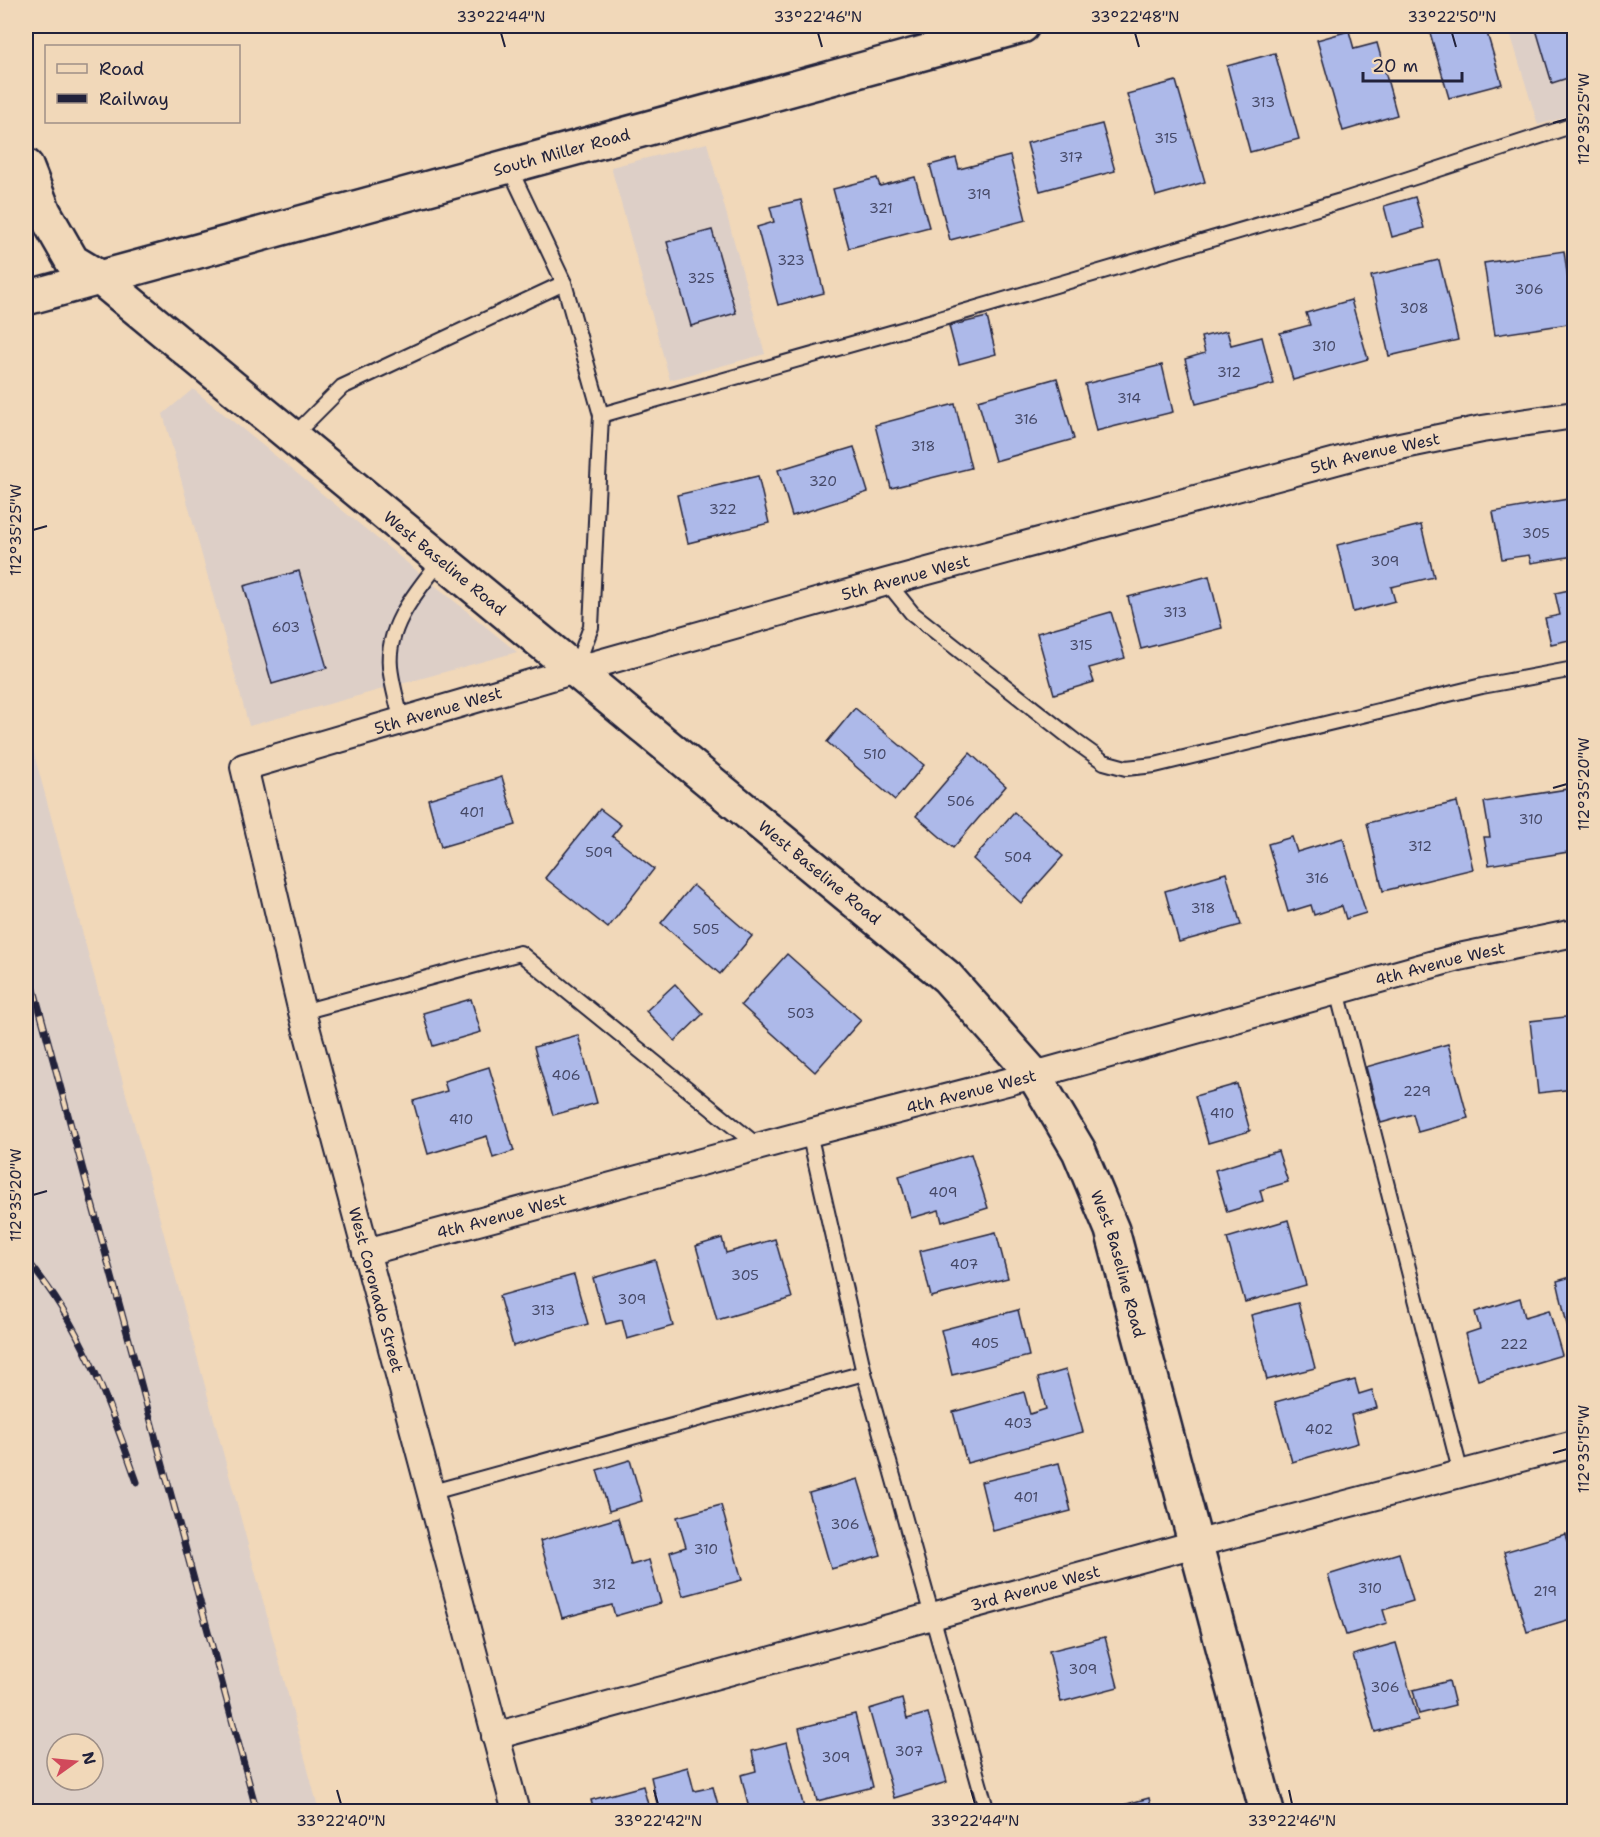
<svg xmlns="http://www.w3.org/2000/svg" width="1600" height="1837" font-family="'Shantell Sans',sans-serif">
<rect width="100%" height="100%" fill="#f1d8b9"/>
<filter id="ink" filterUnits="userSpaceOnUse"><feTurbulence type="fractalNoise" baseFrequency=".0167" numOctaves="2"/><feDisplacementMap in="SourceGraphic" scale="12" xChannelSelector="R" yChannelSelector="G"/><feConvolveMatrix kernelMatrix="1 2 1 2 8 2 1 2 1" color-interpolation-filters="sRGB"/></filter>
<g filter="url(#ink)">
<!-- built -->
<g fill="#ddcfc7" fill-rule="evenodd">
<path d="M1508,26H1574V115L1538,125Z"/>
<path d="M707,143L765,354L670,380L611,167Z"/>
<path d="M193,389L517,652L249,726L163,414Z"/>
<path d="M26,724L254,1567L319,1811H26ZM57,1744H93V1780H57Z"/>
</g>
<!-- building -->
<g fill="#adb9e9" stroke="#22223b" stroke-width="1.5">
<path d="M1428,26H1485L1502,84L1449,98Z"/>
<path d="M1535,26H1574V76L1552,83Z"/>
<path d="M1349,31L1354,49L1377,43L1397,115L1343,131L1317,40Z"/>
<path d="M1275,53L1299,139L1250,152L1227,66Z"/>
<path d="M1176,81L1205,182L1156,196L1127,94Z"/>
<path d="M1102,124L1115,171L1040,191L1027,143Z"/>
<path d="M1010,156L1026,220L950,240L930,165L956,158L959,169Z"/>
<path d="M915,177L929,227L849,248L833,189L877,178L880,186Z"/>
<path d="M1415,197L1424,228L1392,237L1384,206Z"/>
<path d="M801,200L824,293L778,305L757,227L774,222L770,207Z"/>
<path d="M712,230L736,313L691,326L667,242Z"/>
<path d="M1564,251L1574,323L1495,335L1484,263Z"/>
<path d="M1439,260L1458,340L1389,356L1371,276Z"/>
<path d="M1351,300L1368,359L1293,380L1280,333L1310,325L1306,313Z"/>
<path d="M987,317L996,354L959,364L949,326Z"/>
<path d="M1227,331L1231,345L1262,337L1274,384L1196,404L1185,359L1205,353L1201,337Z"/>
<path d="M1162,365L1173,412L1096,431L1085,384Z"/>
<path d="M1057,378L1074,439L995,461L978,400Z"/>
<path d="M955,404L971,468L891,488L875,425Z"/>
<path d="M854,447L868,492L792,516L778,470Z"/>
<path d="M758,476L769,523L688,543L677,495Z"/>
<path d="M1574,498V556L1531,563L1529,555L1502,559L1493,512Z"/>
<path d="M1421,525L1434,577L1391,587L1395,601L1353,612L1337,545Z"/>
<path d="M299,571L327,668L272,684L244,586Z"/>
<path d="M1209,576L1222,628L1141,649L1128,597Z"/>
<path d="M1574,589V639L1551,644L1545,618L1560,615L1555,593Z"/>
<path d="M1111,612L1125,658L1089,668L1094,682L1054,694L1037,633Z"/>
<path d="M855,708L924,765L895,800L827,742Z"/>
<path d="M970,753L1006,786L953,848L916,816Z"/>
<path d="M502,777L516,825L441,847L428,799Z"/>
<path d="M1574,788V851L1489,865L1484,837H1490L1484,802Z"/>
<path d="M1457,802L1473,869L1383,891L1367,823Z"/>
<path d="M600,809L621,825L612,836L654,869L608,928L545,878Z"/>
<path d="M1014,812L1063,856L1021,903L973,859Z"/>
<path d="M1292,837L1297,852L1343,838L1366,913L1346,919L1342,906L1314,915L1311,905L1288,912L1268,844Z"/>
<path d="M1226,873L1241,925L1179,942L1165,891Z"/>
<path d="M693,885L752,936L720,974L661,923Z"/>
<path d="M787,954L861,1020L815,1072L741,1005Z"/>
<path d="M675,984L703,1014L675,1041L646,1011Z"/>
<path d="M471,999L481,1032L433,1046L423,1013Z"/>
<path d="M1574,1016V1089L1538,1093L1530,1021Z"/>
<path d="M578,1035L597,1103L553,1115L534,1047Z"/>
<path d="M1448,1044L1468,1118L1418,1132L1413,1114L1381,1123L1366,1067Z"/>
<path d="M489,1067L514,1151L493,1158L487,1136L428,1154L413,1101L447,1091L444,1081Z"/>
<path d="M1237,1084L1250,1131L1208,1143L1195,1096Z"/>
<path d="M1278,1151L1288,1182L1260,1190L1263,1201L1227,1212L1215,1170Z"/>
<path d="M971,1154L988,1208L942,1222L939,1210L911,1218L899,1176Z"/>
<path d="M1288,1220L1306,1285L1245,1302L1227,1238Z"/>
<path d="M996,1232L1008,1278L931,1297L920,1251Z"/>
<path d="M722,1238L726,1253L775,1239L792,1298L717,1320L696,1246Z"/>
<path d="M655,1260L673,1326L627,1339L622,1320L606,1324L593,1278Z"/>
<path d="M574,1275L588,1324L513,1346L499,1296Z"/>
<path d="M1574,1276V1355L1557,1281Z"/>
<path d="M1520,1298L1525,1317L1549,1310L1562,1355L1478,1380L1465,1334L1480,1329L1475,1312Z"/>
<path d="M1298,1303L1315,1368L1267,1380L1251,1315Z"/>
<path d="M1018,1310L1029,1356L952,1375L941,1330Z"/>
<path d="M1066,1370L1083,1432L967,1463L953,1412L1024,1392L1030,1414L1046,1409L1038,1378Z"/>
<path d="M1355,1380L1359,1394L1372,1390L1377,1408L1351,1415L1358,1443L1292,1462L1275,1402Z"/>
<path d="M630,1460L642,1501L609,1511L597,1470Z"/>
<path d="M1059,1463L1071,1511L993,1531L981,1482Z"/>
<path d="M858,1479L881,1555L831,1569L809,1493Z"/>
<path d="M721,1505L742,1580L683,1596L670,1552L686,1547L677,1517Z"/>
<path d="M618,1518L631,1565L649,1560L661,1603L615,1616L612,1605L562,1618L540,1541Z"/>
<path d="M1566,1534L1574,1563V1618L1527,1632L1504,1552Z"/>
<path d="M1399,1553L1413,1601L1383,1610L1387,1623L1346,1635L1328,1575Z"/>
<path d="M1105,1637L1118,1687L1061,1702L1049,1651Z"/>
<path d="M1396,1643L1418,1720L1375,1732L1353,1655Z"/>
<path d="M1449,1681L1455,1705L1419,1714L1413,1690Z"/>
<path d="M902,1699L907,1719L928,1713L947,1782L894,1798L869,1709Z"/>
<path d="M855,1714L873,1787L817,1801L799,1728Z"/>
<path d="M787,1742L805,1812H750L741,1775L756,1771L752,1751Z"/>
<path d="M688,1767L694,1791L713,1787L720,1812H659L651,1777Z"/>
<path d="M643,1786L650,1812H594L591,1800Z"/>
<path d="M1149,1798L1152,1812H1098Z"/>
</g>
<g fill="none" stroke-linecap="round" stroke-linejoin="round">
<defs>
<g id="lane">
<path d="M509,167L564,283L601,415L591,627L575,670"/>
<path d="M601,415L926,323L1341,201L1574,125"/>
<path d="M292,437L342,387L564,283"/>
<path d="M887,582L912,613L1076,742L1104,762L1126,768L1155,765L1482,686L1574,669"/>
<path d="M402,721C397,703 392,685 390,667C386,625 418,590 441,560"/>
<path d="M1337,991L1461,1474"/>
<path d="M302,1012L520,953L759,1147"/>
<path d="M809,1133L864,1373L987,1812"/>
<path d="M429,1493L864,1373"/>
</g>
<g id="street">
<path id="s1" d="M366,1252L809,1133L1034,1075L1459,957L1574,933"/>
<path id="s2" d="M495,1736L1195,1544L1574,1444"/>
<path id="s3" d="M516,1812L302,1012L244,767L575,670L887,582L1366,453L1482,429L1574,415"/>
</g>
<g id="secondary">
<path id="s4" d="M26,166L44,212L72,261L100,278L947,977L1034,1075L1079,1151L1112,1230L1267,1812"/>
<path id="s5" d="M26,298L1022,26"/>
</g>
</defs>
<!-- lane casing -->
<use href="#lane" stroke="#22223b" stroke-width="18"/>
<!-- street casing -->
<use href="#street" stroke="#22223b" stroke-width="30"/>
<!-- secondary casing -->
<use href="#secondary" stroke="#22223b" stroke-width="38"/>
<!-- lane -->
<use href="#lane" stroke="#f1d8b9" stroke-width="14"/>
<!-- street -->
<use href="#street" stroke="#f1d8b9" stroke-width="26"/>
<!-- secondary -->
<use href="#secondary" stroke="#f1d8b9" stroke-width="33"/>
<defs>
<g id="rail">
<path d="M26,960L257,1812"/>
<path d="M26,1259C81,1323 109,1403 137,1482"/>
</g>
</defs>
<!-- rail casing -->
<use href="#rail" stroke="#22223b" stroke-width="7"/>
<!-- rail -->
<use href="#rail" stroke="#f1d8b9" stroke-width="4.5" stroke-dasharray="14" stroke-linecap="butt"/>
</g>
</g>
<!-- ticks -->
<path fill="none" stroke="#22223b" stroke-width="2" d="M501,33L505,47M818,33L822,47M1135,33L1139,47M1452,33L1456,47M1553,123L1567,119M33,530L47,526M1553,788L1567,784M33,1195L47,1191M1553,1453L1567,1449M337,1790L341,1804M654,1790L658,1804M971,1790L975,1804M1289,1790L1292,1804"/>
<g text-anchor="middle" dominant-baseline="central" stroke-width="4.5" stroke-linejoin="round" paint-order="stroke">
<!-- number labels -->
<g font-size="14" fill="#454866">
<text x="1263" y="102">313</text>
<text x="1166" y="138">315</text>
<text x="1071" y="157">317</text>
<text x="979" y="194">319</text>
<text x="881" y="208">321</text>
<text x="791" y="260">323</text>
<text x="701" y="278">325</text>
<text x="1529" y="289">306</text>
<text x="1414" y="308">308</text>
<text x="1324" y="346">310</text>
<text x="1229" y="372">312</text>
<text x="1129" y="398">314</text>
<text x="1026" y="419">316</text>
<text x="923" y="446">318</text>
<text x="823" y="481">320</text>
<text x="723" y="509">322</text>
<text x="1536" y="533">305</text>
<text x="1385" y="561">309</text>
<text x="1175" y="612">313</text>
<text x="286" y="627">603</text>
<text x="1081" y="645">315</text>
<text x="875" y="754">510</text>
<text x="961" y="801">506</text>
<text x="472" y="812">401</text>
<text x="1531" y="819">310</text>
<text x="1420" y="846">312</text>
<text x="599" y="852">509</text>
<text x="1018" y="857">504</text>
<text x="1317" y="878">316</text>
<text x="1203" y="908">318</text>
<text x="706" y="929">505</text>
<text x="801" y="1013">503</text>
<text x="566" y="1075">406</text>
<text x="1417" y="1091">229</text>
<text x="1222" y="1113">410</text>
<text x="461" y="1119">410</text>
<text x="943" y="1192">409</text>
<text x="964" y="1264">407</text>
<text x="745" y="1275">305</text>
<text x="632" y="1299">309</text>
<text x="543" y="1310">313</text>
<text x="985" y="1343">405</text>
<text x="1514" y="1344">222</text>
<text x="1018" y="1423">403</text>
<text x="1319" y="1429">402</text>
<text x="1026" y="1497">401</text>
<text x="845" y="1524">306</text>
<text x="706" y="1549">310</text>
<text x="604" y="1584">312</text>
<text x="1370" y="1588">310</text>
<text x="1545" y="1591">219</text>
<text x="1083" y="1669">309</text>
<text x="1385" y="1687">306</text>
<text x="909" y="1751">307</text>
<text x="836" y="1757">309</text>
</g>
<!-- street labels -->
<g font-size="16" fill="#22223b" stroke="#f1d8b9">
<text stroke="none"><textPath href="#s5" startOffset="555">South Miller Road</textPath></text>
<text stroke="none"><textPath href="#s3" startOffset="2254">5th Avenue West</textPath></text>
<text stroke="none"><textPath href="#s4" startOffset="586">West Baseline Road</textPath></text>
<text stroke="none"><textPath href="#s3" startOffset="1768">5th Avenue West</textPath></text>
<text stroke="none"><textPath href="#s3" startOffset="1282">5th Avenue West</textPath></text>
<text stroke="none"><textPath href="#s4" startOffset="1072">West Baseline Road</textPath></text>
<text stroke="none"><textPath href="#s1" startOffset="1112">4th Avenue West</textPath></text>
<text stroke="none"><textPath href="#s1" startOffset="626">4th Avenue West</textPath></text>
<text stroke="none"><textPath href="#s1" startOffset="140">4th Avenue West</textPath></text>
<text stroke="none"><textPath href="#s4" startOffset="1576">West Baseline Road</textPath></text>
<text transform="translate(376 1290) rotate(75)">West Coronado Street</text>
<text stroke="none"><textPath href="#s2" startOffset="560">3rd Avenue West</textPath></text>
</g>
</g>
<!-- margin -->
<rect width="1600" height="1837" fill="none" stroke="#f1d8b9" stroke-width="66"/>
<!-- legend -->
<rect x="45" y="45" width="195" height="78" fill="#f1d8b9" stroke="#9e8f87" stroke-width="1.5"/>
<rect x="57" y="64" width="30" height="9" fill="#f1d8b9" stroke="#9e8f87" stroke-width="1.5"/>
<text x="99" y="75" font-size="18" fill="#22223b">Road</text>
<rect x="57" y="94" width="30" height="9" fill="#22223b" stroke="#9e8f87" stroke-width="1.5"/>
<text x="99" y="105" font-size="18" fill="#22223b">Railway</text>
<!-- north arrow -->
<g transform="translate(75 1762) rotate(75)"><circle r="28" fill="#f1d8b9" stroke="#9e8f87" stroke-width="1.5"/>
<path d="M0-4.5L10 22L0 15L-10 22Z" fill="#d1495b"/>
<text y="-9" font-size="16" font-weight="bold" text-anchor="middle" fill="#22223b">N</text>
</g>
<!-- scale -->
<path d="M1363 72v9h99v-9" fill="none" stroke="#22223b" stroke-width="3"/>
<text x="1372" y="72" font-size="18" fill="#22223b" stroke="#f1d8b9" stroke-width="4.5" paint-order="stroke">20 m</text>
<rect x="33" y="33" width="1534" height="1771" fill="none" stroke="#22223b" stroke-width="2"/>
<g font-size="15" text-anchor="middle" fill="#22223b">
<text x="501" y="22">33°22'44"N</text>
<text x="818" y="22">33°22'46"N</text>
<text x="1135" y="22">33°22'48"N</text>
<text x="1452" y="22">33°22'50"N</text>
<text transform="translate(1584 119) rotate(-90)" y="5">112°35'25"W</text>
<text transform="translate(16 530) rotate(-90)" y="5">112°35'25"W</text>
<text transform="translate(1584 784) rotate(-90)" y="5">112°35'20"W</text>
<text transform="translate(16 1195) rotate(-90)" y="5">112°35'20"W</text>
<text transform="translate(1584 1449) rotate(-90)" y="5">112°35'15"W</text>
<text x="341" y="1826">33°22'40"N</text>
<text x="658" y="1826">33°22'42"N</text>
<text x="975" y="1826">33°22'44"N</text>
<text x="1292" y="1826">33°22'46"N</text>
</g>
</svg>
